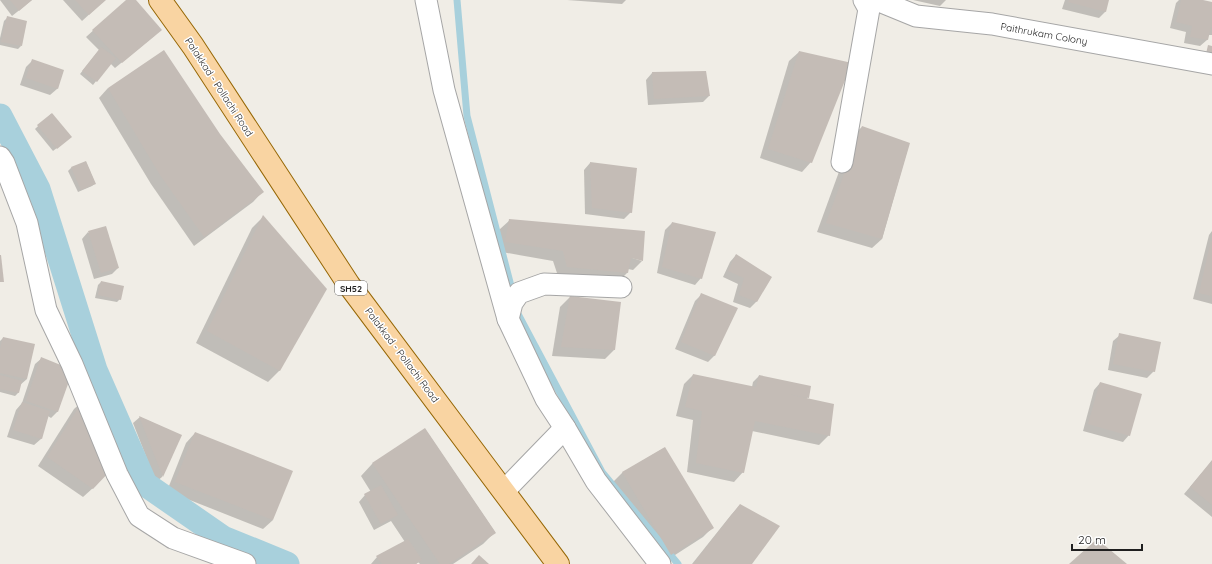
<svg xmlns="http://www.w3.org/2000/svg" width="1212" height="564" font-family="Quicksand,sans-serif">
<rect width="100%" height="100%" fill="#f0ede6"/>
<!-- shadow -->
<g fill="#0003">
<path d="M0,0H32L12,16Z"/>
<path d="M63,0H105L82,21Z"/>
<path d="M127,0H135L154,36L115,68L110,63L93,85L80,74L99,50L86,37Z"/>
<path d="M567,0H626L622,4Z"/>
<path d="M913,0H946L940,6Z"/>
<path d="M1065,0H1108L1105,12L1099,18L1062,9Z"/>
<path d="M1179,0H1199L1212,3V35H1208L1207,40L1200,46L1184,43L1186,32L1170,28L1176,3Z"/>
<path d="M7,18L21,46L18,49L0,45V38L4,21Z"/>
<path d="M799,52L811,162L802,172L760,158L789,61Z"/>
<path d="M33,60L63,71L57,89L50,95L20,85L26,67Z"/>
<path d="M652,73L709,96L703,102L648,105L646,80Z"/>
<path d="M108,88L219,135L262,192L253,202L194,246L151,184L99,98Z"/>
<path d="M51,114L67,140L53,151L35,129Z"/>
<path d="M862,127L909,144L882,239L872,248L817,232L852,136Z"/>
<path d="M86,162L95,183L92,186L78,192L68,171L71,168Z"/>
<path d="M590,163L631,212L624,219L585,214L584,170Z"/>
<path d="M263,217L280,370L268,382L196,343L252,228Z"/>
<path d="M510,220L642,261L633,270L628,269L627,273L618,282L558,276L553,261L496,251L500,229Z"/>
<path d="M672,223L701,278L695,285L657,273L665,230Z"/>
<path d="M1212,231V304L1193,299L1209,235Z"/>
<path d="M88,232L118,268L112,274L94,279L82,239Z"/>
<path d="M736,255L770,277L756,302L750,308L733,302L738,284L723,277L730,262Z"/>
<path d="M101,282L120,299L117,302L95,298L98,285Z"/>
<path d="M701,295L715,355L708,362L675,349L695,301Z"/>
<path d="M570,297L614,350L605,359L552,356L560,307Z"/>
<path d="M1120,335L1154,371L1147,378L1108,370L1113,341Z"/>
<path d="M3,338L27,379L20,385L18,393L15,396L0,392V341Z"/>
<path d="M42,358L58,411L51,418L48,416L41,439L34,445L7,437L16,410L22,403L35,364Z"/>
<path d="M693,375L752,387L753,382L759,376L808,397L806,399L829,435L819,445L752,431L743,472L734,482L687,472L693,420L676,416L684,384Z"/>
<path d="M1100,383L1129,435L1123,442L1083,431L1094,390Z"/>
<path d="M83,401L93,488L83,497L38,466L74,409Z"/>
<path d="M140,417L180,435L162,477L156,482L133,423Z"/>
<path d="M425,429L495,532L483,544L453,564H420L418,562L416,564H371L377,557L405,542L391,521L374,530L359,502L365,495L371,492L361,476L372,464Z"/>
<path d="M195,433L273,520L263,529L167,491L186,443Z"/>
<path d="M664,448L712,528L703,537L661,564L613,482L622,473Z"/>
<path d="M1212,461V517L1184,494Z"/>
<path d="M740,505L750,564H692L731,515Z"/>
</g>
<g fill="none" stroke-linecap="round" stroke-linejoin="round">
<!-- stream -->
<g stroke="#a8d0dc" stroke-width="7">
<path d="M457,0L467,116L512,290"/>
<path d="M518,314L602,472L678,564"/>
</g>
<!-- canal -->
<path stroke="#a8d0dc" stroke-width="25" d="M0,116L38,189L95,370L145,484L223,538L287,564"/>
</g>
<!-- building -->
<g fill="#c4bcb6">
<path d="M10,0H32L19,11Z"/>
<path d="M75,0H106L89,15Z"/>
<path d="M126,0H136L162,30L122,63L92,30Z"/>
<path d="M1069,0H1109L1106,12L1068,2Z"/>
<path d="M1181,0H1203L1212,2V28L1211,27L1208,40L1190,37L1192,26L1176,22Z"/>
<path d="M7,16L27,21L22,46L1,42Z"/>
<path d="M1208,45L1212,46V59L1205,58Z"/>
<path d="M101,47L116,58L97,82L82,71Z"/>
<path d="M164,50L220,134L264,192L204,237L160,175L108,88Z"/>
<path d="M799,51L852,63L812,163L768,149Z"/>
<path d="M32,59L64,70L58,89L26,78Z"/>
<path d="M706,71L710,96L654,99L652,72Z"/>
<path d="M52,113L72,137L57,149L37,125Z"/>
<path d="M862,126L910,143L882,239L826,223Z"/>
<path d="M86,161L96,184L81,190L71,167Z"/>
<path d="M590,162L637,168L632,213L592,208Z"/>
<path d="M263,215L327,289L280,371L207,331Z"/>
<path d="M509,219L645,231L643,261L631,258L628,273L567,267L563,251L505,242Z"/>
<path d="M672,222L716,232L702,279L662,267Z"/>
<path d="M106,226L119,268L101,273L88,231Z"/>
<path d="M1211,241H1212V296L1199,293Z"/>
<path d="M736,254L772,277L757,302L739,295L744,278L728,271Z"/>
<path d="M0,255H1L4,282H0Z"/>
<path d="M101,281L124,286L121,300L98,295Z"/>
<path d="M701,293L738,308L715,356L681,342Z"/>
<path d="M570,296L621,302L615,350L561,347Z"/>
<path d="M1119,333L1161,342L1155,372L1113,364Z"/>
<path d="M3,337L35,344L27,379L0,373V349Z"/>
<path d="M41,357L73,370L58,412L26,401Z"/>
<path d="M693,374L756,387L759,375L811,386L809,398L788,394L834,404L830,436L755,421L744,473L696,463L702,411L685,407Z"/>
<path d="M0,375L22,381L19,393L0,389Z"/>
<path d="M1100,382L1142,394L1130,436L1088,424Z"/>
<path d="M84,399L112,469L93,489L47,457Z"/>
<path d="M22,402L50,411L42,439L13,430Z"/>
<path d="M139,416L182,435L163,477Z"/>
<path d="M425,428L496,533L449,564H440L372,463Z"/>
<path d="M195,432L293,471L273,520L175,482Z"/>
<path d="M665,447L714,528L671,555L622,472Z"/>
<path d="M1212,460V505L1190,487Z"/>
<path d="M381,485L398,515L381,524L364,494Z"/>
<path d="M740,504L780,526L752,564H693Z"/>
<path d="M408,539L422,560L416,564H382L376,556Z"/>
<path d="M1097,539L1127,564H1069Z"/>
<path d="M479,555L489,564H471Z"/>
</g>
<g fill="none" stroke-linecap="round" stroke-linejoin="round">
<defs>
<g id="minor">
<path d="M426,0L444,90L508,319L546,399L565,428L596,481L660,564"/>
<path d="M877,0L916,16L992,24L1212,64"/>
<path d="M0,157L4,163L27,223L46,310L72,364L117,474L139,516L173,538L245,564"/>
<path d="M842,162L869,9L864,0"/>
<path d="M508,319L512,303L519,293L544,284L621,287"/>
<path d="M504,491L565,428"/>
</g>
<path id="primary" d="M160,0L193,46L349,285L558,564"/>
</defs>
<!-- minor casing -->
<use href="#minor" stroke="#a6a6a6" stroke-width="23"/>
<!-- primary casing -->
<use href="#primary" stroke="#966705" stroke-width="24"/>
<!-- minor -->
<use href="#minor" stroke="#fff" stroke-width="21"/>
<!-- primary -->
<use href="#primary" stroke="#f9d4a2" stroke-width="22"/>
</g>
<g text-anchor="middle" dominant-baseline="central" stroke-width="3" stroke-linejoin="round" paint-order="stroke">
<!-- shield labels -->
<rect fill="#fff" stroke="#626262" stroke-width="1" x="335" y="281" width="32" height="14" rx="3"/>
<g font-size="9" font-weight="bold" fill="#1f1f1f">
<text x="351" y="288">SH52</text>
</g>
<!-- street labels -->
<g font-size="10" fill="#1f1f1f" stroke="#fff">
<text transform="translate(1044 34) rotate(10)">Paithrukam Colony</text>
<text transform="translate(219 87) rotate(57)">Palakkad - Pollachi Road</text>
<text transform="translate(402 355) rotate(53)">Palakkad - Pollachi Road</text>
</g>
</g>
<!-- scale -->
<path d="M1072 544v6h70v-6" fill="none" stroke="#1f1f1f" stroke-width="2"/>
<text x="1078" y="544" font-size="12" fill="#1f1f1f" stroke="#ffffff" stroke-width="3" paint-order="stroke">20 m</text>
</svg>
